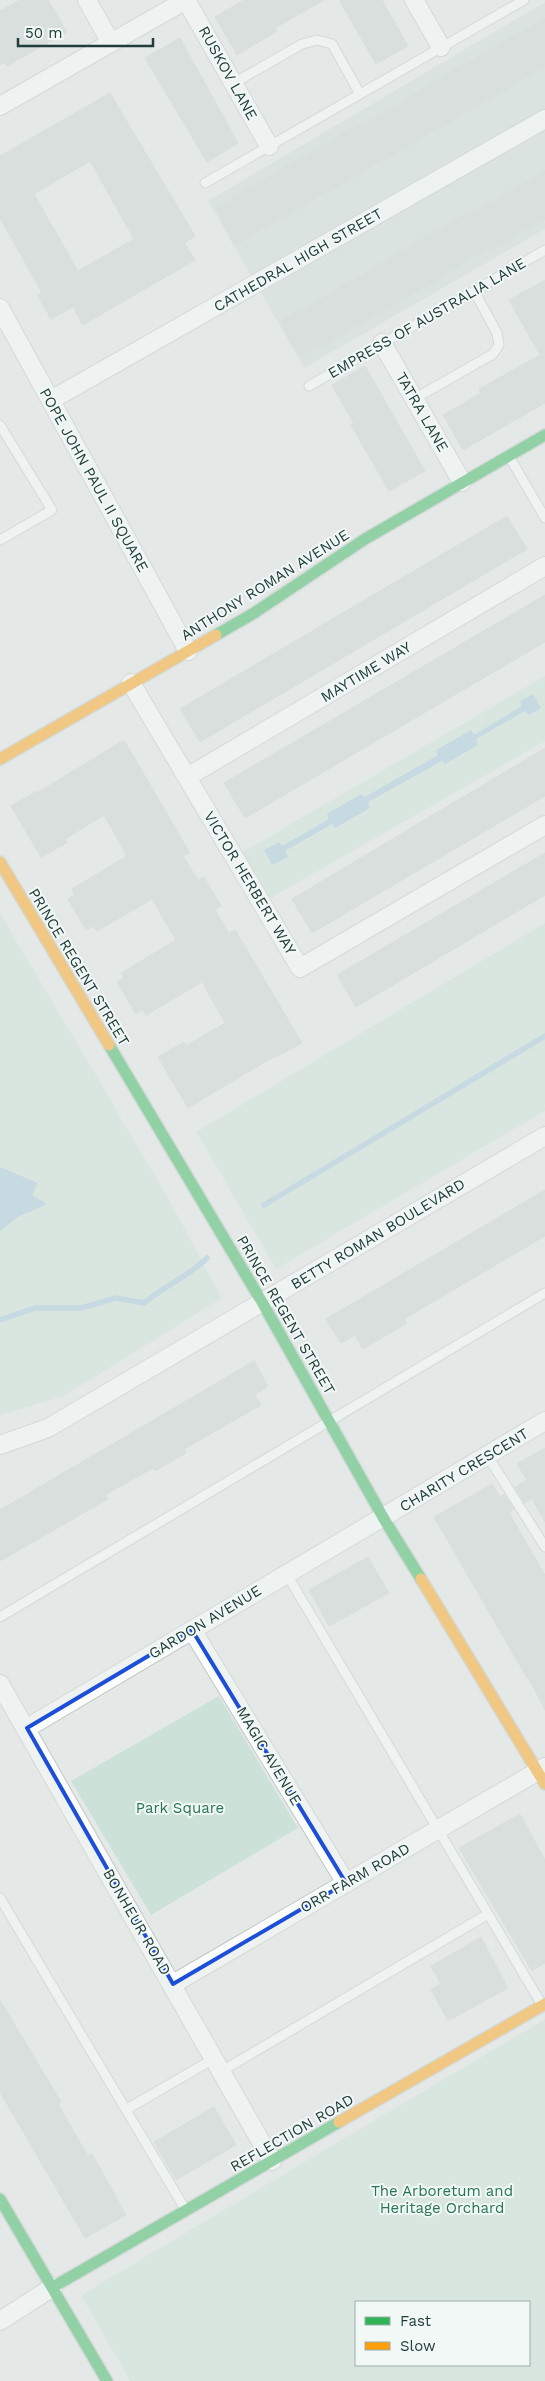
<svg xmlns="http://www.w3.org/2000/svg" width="545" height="2381" font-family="'Work Sans',sans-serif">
<rect width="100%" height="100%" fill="#e4e9e8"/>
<!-- built -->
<path fill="#d1dbd8" d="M545,2V229L304,368L208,201Z"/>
<!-- green -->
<g fill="#cce2d8" fill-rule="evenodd">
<path d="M545,676V741L269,899L241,853Z"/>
<path d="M0,913L163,1189L222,1298L64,1396L0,1415Z"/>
<path d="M545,923V1111L276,1269L196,1132Z"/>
<path d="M219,1696L298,1828L151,1915L71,1781Z"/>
<path d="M545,2019V2381H130L81,2295ZM356,2302H529V2365H356Z"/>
</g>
<!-- water -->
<g fill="#a4c6d9">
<path d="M533,694L541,708L529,715L525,711L476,739L478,745L445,764L442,761L368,802L370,808L335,828L332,824L285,851L288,857L272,865L264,850L279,842L282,846L329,819L327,814L361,794L365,797L438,755L436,750L471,730L474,735L522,706L520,701Z"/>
<path d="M0,1167L38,1183L32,1195L47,1204L18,1217L0,1231Z"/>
</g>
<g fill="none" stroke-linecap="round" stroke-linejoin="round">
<!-- stream -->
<g stroke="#a4c6d9" stroke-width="5.5">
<path d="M264,1205L545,1036"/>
<path d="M0,1320L35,1308H81L116,1298L144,1303C164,1286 188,1277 207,1258"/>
</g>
</g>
<!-- building -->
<g fill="#ccd2d1" stroke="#ccd2d1" fill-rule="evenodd">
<path d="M20,0H48L67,32L7,66L5,62L0,65V11Z"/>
<path d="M244,0H324L275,28L277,31L237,55L215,17Z"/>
<path d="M339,0H382L408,46L376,64Z"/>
<path d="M545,18V67L235,245L216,209L234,199L233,197L360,124L362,126L386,112L405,101L404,99Z"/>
<path d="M180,38L238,143L207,162L145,58Z"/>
<path d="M110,93L195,236L184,243L195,260L83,325L73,307L51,319L37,295L42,293L0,218V156ZM90,161L134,239L78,271L34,194Z"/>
<path d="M545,171V219L490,250L489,248L464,262L445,273L446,275L319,348L318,346L300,356L279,321L299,309L300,311L470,211L471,213Z"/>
<path d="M545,280V403L463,450L443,415L481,393L479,389L540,355L509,300Z"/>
<path d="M365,366L425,471L389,491L351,425L354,424L332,385Z"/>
<path d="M507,516L527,549L200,742L180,709Z"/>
<path d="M545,595V642L245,818L224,783Z"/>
<path d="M124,740L190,853L183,856L198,880L204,877L221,906L215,910L229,933L235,930L302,1043L276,1057L275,1056L188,1108L158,1057L184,1042L186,1046L225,1023L202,982L146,1015L143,1009L136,1014L117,982L124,978L121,973L176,940L152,899L97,931L94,926L86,930L68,899L75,895L72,889L127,856L104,815L65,839L67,843L41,857L11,806L37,791V793Z"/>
<path d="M545,748V796L312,933L292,899Z"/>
<path d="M545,853V895L356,1007L337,975Z"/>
<path d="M545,1190V1236L404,1319L407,1323L363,1349L355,1335L341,1343L326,1319Z"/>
<path d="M254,1361L268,1386L255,1395L261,1405L184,1449L186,1453L155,1471L153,1468L105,1495L108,1499L0,1561V1510Z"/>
<path d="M545,1448V1522L532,1498L525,1503L515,1487L527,1480L517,1464Z"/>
<path d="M492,1484L500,1497L504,1494L514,1509L509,1513L545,1575V1710L528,1677L527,1678L434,1517Z"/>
<path d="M368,1557L389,1593L329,1626L309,1590Z"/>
<path d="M520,1814L545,1860V1963L532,1971L459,1848Z"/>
<path d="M481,1937L508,1988L448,2021L431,1989L441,1984L431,1966Z"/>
<path d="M0,2000L61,2102L58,2104L88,2156L92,2154L126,2215L85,2238L0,2092Z"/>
<path d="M214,2107L236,2145L176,2180L154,2142Z"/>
</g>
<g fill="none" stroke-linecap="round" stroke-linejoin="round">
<defs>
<g id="lane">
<path d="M234,83L302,44L317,40L332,44L360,94"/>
<path d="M205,183L524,0"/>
<path d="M309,386L545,250"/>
<path d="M414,399L493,354L499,345L497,333L474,291"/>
<path d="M0,425L52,510L0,540"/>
<path d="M510,458L545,518"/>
<path d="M487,1455L545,1547"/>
<path d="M286,1573L542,2005"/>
<path d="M0,1617L545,1293"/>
<path d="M0,1898L185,2209"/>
<path d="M222,2071L488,1914"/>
<path d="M127,2109L215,2058"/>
</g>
<g id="street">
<path d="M87,0L111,43"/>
<path d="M186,0L269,146"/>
<path d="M414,0L441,47"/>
<path d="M0,106L186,0"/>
<path d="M0,308L188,651"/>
<path d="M382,343L462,482"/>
<path d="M51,400L545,119"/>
<path d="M131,683L300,968L545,825"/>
<path d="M187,777L545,566"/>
<path d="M0,1445L48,1428L545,1136"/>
<path d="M192,1630L346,1883"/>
<path d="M0,1684L272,2161"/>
<path d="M27,1728L545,1421"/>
<path d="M173,1984L545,1767"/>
<path d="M0,2321L53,2287"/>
</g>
<g id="fast">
<path d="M216,635L254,613L365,539L545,435"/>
<path d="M109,1045L262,1302L384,1519L421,1579"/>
<path d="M0,2199L107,2381"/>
<path d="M53,2287L339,2122"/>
</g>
<g id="slow">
<path d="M0,759L216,635"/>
<path d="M0,862L109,1045"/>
<path d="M421,1579L545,1784"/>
<path d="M339,2122L545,2004"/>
</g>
</defs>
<!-- lane casing -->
<use href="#lane" stroke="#c1c6c5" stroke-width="11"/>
<!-- street casing -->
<use href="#street" stroke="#c1c6c5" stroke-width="20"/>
<!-- fast casing -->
<use href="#fast" stroke="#bfc7c5" stroke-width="14"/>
<!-- slow casing -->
<use href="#slow" stroke="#bfc7c5" stroke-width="14"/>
<!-- lane -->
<use href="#lane" stroke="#fbfcfc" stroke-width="9"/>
<!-- street -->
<use href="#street" stroke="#fbfcfc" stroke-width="18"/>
<!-- fast -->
<use href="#fast" stroke="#30b455" stroke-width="11"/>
<!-- slow -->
<use href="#slow" stroke="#ff9f0a" stroke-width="11"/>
</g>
<!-- marked area -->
<path d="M0 0H545V2381H0ZM192,1630L346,1883L173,1984L27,1728Z" fill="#e4e9e8" fill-opacity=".55" fill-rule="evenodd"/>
<path fill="none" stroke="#1d4ed8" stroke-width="4" stroke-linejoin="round" d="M192,1630L346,1883L173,1984L27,1728Z"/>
<g text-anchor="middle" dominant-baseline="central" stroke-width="4" stroke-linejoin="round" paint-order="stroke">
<!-- street labels -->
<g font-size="15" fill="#213d3b" stroke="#f1f8f6">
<text transform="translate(228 73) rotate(61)">RUSKOV LANE</text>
<text transform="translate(298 260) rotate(-30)">CATHEDRAL HIGH STREET</text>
<text transform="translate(427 318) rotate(-30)">EMPRESS OF AUSTRALIA LANE</text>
<text transform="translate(422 412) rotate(60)">TATRA LANE</text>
<text transform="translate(94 480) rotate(61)">POPE JOHN PAUL II SQUARE</text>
<text transform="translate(265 585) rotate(-32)">ANTHONY ROMAN AVENUE</text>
<text transform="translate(366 672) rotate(-31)">MAYTIME WAY</text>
<text transform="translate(250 883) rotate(59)">VICTOR HERBERT WAY</text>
<text transform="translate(79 967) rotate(59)">PRINCE REGENT STREET</text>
<text transform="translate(378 1234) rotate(-31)">BETTY ROMAN BOULEVARD</text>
<text transform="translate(286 1315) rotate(60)">PRINCE REGENT STREET</text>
<text transform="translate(464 1470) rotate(-31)">CHARITY CRESCENT</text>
<text transform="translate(205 1622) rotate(-31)">GARDON AVENUE</text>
<text transform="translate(269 1756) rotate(59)">MAGIC AVENUE</text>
<text transform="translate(355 1878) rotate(-30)">ORR FARM ROAD</text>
<text transform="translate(137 1922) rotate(60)">BONHEUR ROAD</text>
<text transform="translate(292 2133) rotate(-30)">REFLECTION ROAD</text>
</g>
<!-- park labels -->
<g font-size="15" fill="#2a7457" stroke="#f1f8f6">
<text x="180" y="1808">Park Square</text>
<text x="442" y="2191">The Arboretum and<tspan x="442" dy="17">Heritage Orchard</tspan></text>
</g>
</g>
<!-- legend -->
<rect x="355" y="2301" width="175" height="65" fill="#f1f8f6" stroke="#9eadab"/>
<rect x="365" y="2317" width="25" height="8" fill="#30b455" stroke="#9eadab"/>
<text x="400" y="2326" font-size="15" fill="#213d3b">Fast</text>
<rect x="365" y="2342" width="25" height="8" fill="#ff9f0a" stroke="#9eadab"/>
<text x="400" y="2351" font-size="15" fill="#213d3b">Slow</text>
<!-- scale -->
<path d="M18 38v8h135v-8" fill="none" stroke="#213d3b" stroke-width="2.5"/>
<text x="25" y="38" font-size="15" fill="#213d3b" stroke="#f1f8f6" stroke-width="4" paint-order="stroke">50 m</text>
</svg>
